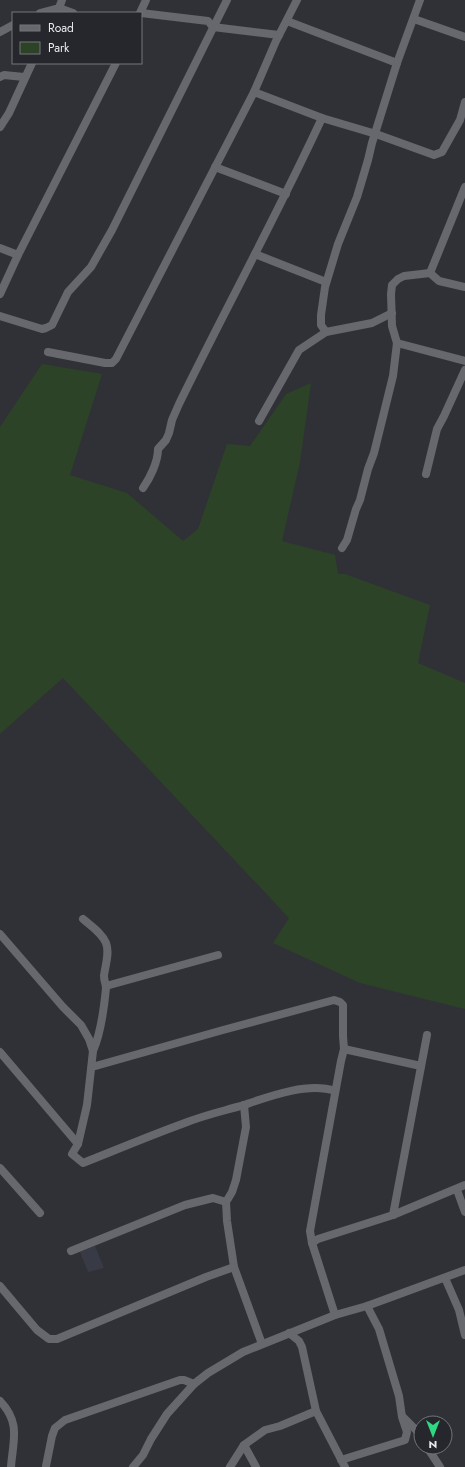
<svg xmlns="http://www.w3.org/2000/svg" width="465" height="1467" font-family="Jost,sans-serif">
<rect width="100%" height="100%" fill="#303137"/>
<!-- built -->
<path fill="#383b45" d="M95,1246L104,1268L88,1272L80,1252Z"/>
<!-- green -->
<path fill="#2c4327" d="M42,364L102,374L70,475L127,493L183,541L198,529L227,444L250,446L286,394L311,383L300,462L282,541L335,555L338,574H345L430,605L418,663L465,683V1009L360,983L273,943L289,918L63,678L0,734V427Z"/>
<g fill="none" stroke-linecap="round" stroke-linejoin="round">
<!-- minor -->
<g stroke="#66686e" stroke-width="8">
<path d="M59,8L62,0"/>
<path d="M40,13L59,8L73,13"/>
<path d="M140,13L146,0"/>
<path d="M141,13L208,21L213,27L279,35"/>
<path d="M414,19L465,37"/>
<path d="M287,21L397,63"/>
<path d="M0,32L13,25"/>
<path d="M0,77L4,75L24,77"/>
<path d="M254,92L322,118L376,134L434,155L442,152L460,120L465,102"/>
<path d="M0,127L9,113L32,63"/>
<path d="M215,167L286,194"/>
<path d="M0,248L18,255"/>
<path d="M255,254L326,282"/>
<path d="M430,273L465,187"/>
<path d="M0,294L18,255L116,63"/>
<path d="M0,316L42,329L46,328L52,325L68,292L91,267L112,230L227,0"/>
<path d="M326,332L321,325V315L325,287L338,244L357,197L368,160L372,143L397,63L420,0"/>
<path d="M397,343L465,361"/>
<path d="M48,352L105,363H112L116,359L254,92L276,41L297,0"/>
<path d="M259,421L299,350L326,332L372,323L392,313"/>
<path d="M426,474L437,429L444,416L465,370"/>
<path d="M143,488C150,478 158,462 158,449L166,440L169,433L172,420L179,404C226,308 277,215 322,118"/>
<path d="M342,548L347,540L356,509L360,500L368,469L374,453L393,376L397,343L392,326L391,294L392,285L398,279L404,276L430,273L439,281L465,287"/>
<path d="M83,919C91,926 102,933 106,943C110,953 105,966 104,976C104,981 106,984 106,988C104,1009 101,1033 93,1051"/>
<path d="M0,934L63,1007L81,1025L89,1039L93,1051L87,1105L78,1144L72,1154L83,1163C116,1150 149,1136 182,1124C197,1118 211,1114 226,1110C232,1108 238,1107 244,1105C270,1096 308,1082 335,1091"/>
<path d="M106,986L218,955"/>
<path d="M344,1049L421,1066"/>
<path d="M0,1052L78,1144"/>
<path d="M92,1067L223,1030L334,1000L340,1002L343,1005V1036L344,1049L341,1061L310,1231L312,1243L335,1315"/>
<path d="M244,1105L246,1127L236,1180L232,1192L226,1202L227,1221L234,1267L262,1344"/>
<path d="M0,1168L40,1213"/>
<path d="M457,1190L465,1212"/>
<path d="M393,1215L427,1035"/>
<path d="M312,1243L318,1239L393,1215L465,1185"/>
<path d="M71,1251L185,1205L213,1198L226,1202"/>
<path d="M445,1278L459,1310L465,1335"/>
<path d="M0,1286L37,1330L49,1339H57L206,1277L234,1267"/>
<path d="M289,1333L299,1341L302,1347L316,1411"/>
<path d="M0,1401C21,1423 13,1440 11,1467"/>
<path d="M403,1417L417,1431L421,1437"/>
<path d="M244,1445L256,1467"/>
<path d="M427,1447L440,1467"/>
<path d="M341,1460L402,1441L405,1440L407,1432L402,1417L399,1396L379,1329L367,1306"/>
<path d="M46,1466L52,1436L55,1428L65,1420L180,1380H184L194,1384"/>
<path d="M133,1467L143,1455L151,1439L167,1414L194,1384L208,1373L243,1352L335,1315L367,1306L465,1270"/>
<path d="M230,1467L244,1445L265,1430L280,1426L316,1411L345,1467"/>
</g>
</g>
<!-- legend -->
<rect x="12" y="12" width="130" height="52" fill="#26272d" stroke="#74757a"/>
<rect x="20" y="25" width="20" height="6" fill="#66686e" stroke="#74757a"/>
<text x="48" y="32" font-size="12" fill="#eaebee">Road</text>
<rect x="20" y="42" width="20" height="12" fill="#2c4327" stroke="#74757a"/>
<text x="48" y="52" font-size="12" fill="#eaebee">Park</text>
<!-- north arrow -->
<g transform="translate(433 1435) rotate(180)"><circle r="19" fill="#26272d" stroke="#74757a"/>
<path d="M0-3L7 15L0 10L-7 15Z" fill="#30d883"/>
<text y="-6" font-size="11" font-weight="bold" text-anchor="middle" fill="#eaebee">N</text>
</g>
</svg>
